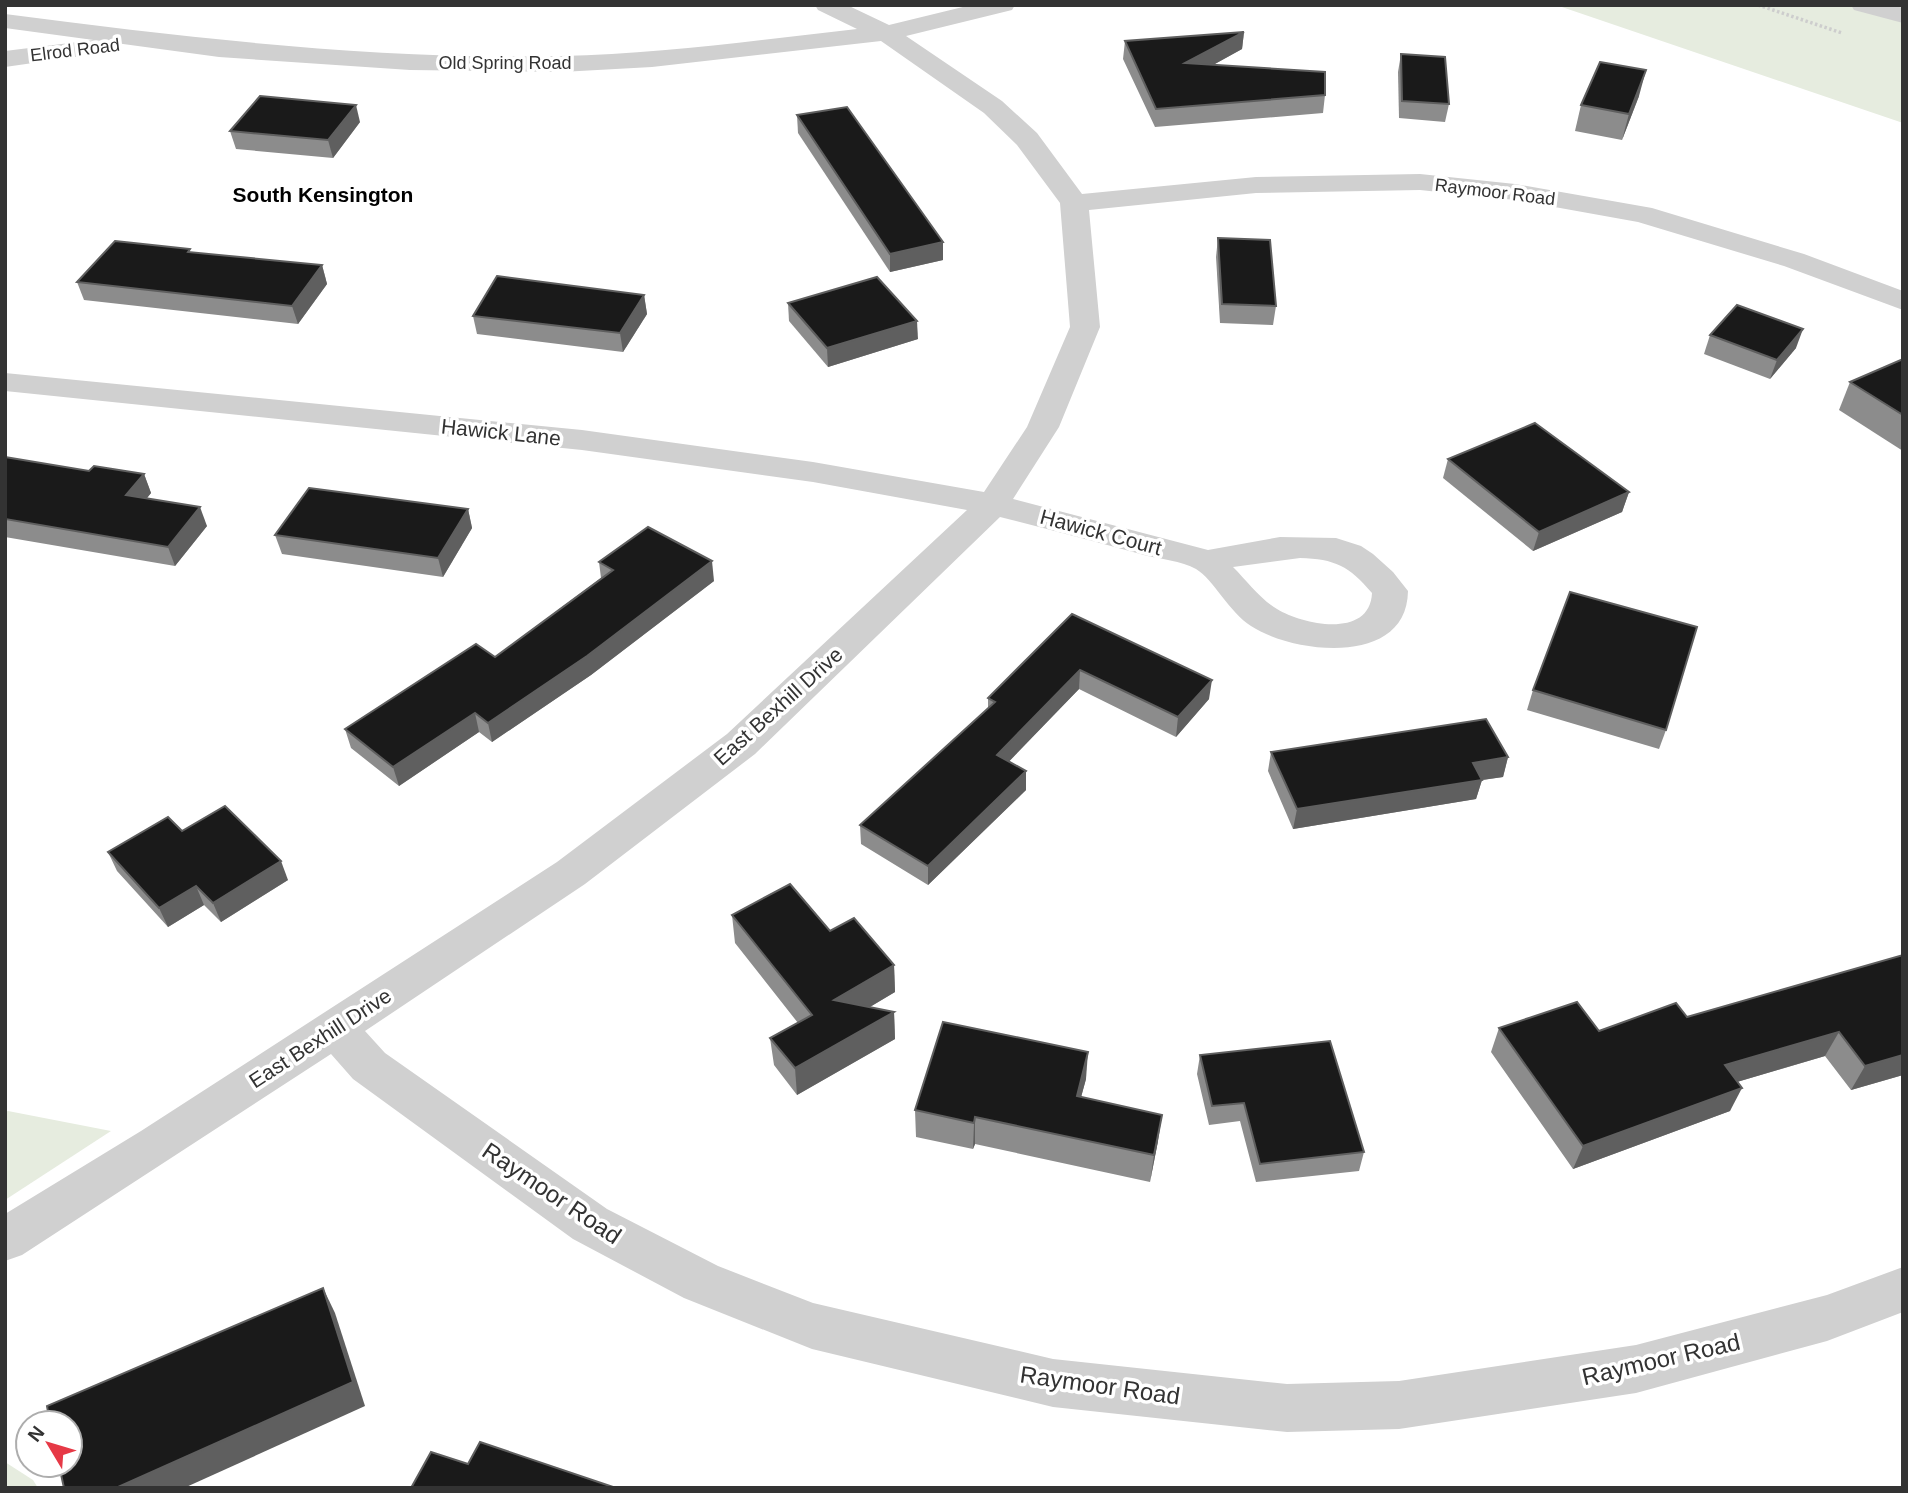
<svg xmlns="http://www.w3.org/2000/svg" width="1908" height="1493" font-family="Arial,sans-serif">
<rect width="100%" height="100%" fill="#fff"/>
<!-- green -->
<g fill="#e6ecdf">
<path d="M1556,5H1903V123Z"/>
<path d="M5,1112L8,1111L111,1131L5,1200Z"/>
<path d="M5,1462L33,1480L38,1488H5Z"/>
</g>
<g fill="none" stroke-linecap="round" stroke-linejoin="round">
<!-- path -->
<path stroke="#cdcdcd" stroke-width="3.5" stroke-dasharray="2.5 2.5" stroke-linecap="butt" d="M1758,5L1842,33"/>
<!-- minor -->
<g fill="#d0d0d0" fill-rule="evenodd">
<path d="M815,5H847L889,25L971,5H1015L1012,10L906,36L1002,101L1037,133L1082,194L1256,177L1420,174L1515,184L1652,208L1804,254L1903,291V310L1784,266L1638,222L1515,200L1420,190L1256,193L1089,210L1100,327L1059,427L1013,499L1208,550L1280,537L1336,538L1361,546L1373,554L1393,572L1408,591C1407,667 1294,654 1251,626C1230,613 1213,579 1196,569C1182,561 1159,559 1144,555C1096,542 1048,529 1000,517L755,754L585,884L365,1031L385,1053L607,1209L718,1266L813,1303L1053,1359L1287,1384L1399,1381L1636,1345L1827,1295L1903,1267V1312L1827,1341L1636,1393L1399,1429L1287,1432L1053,1407L812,1349L684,1298L573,1239L353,1079L331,1054L22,1255L5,1261V1214L141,1131L557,862L727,734L967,510L813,482L582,450L5,391V373L582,430L813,462L984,492L1027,427L1070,327L1060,203L1017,145L984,113L881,41L652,67L561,72L410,70L219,57L5,28V14C190,38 375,60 561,56C660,54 759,40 857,29L818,10ZM1300,558C1335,559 1349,566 1372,593C1370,639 1303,625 1277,609C1260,599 1247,581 1233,567Z"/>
<path d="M94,40L103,43L107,48L103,53L5,67V51Z"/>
</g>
<!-- tertiary -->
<path fill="#d0d0d0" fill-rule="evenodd" d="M1851,5H1891L1903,8V23L1854,10Z"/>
</g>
<!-- wall -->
<g fill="#8c8c8c">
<path d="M1244,32L1242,49L1213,65L1325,95L1323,113L1155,127L1123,59L1125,41Z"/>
<path d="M1401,54L1449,104L1445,122L1399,118L1398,72Z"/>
<path d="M1639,96L1622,140L1575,131L1581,105Z"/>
<path d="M797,115L943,242V260L890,272L798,133Z"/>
<path d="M360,122L333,158L236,149L230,131Z"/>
<path d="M1218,238L1276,306L1273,325L1220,323L1216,257Z"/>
<path d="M322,265L327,284L298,324L84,300L77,282Z"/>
<path d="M644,295L647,314L623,352L477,334L473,316Z"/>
<path d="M788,303L918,339L828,367L789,321Z"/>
<path d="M1710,335L1796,348L1770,379L1704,354Z"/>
<path d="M1903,359V451L1839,410L1850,382Z"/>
<path d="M5,457L89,471L144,474L151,493L147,498L207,526L175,566L5,537Z"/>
<path d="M1448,459L1629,492L1622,512L1533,551L1443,478Z"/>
<path d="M468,509L472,528L443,577L282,554L275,535Z"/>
<path d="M599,562L714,581L591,675L492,742L479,732L399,786L351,748L345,729L495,657L601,578Z"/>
<path d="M1072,614L1209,699L1176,737L1079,689L1009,761L1026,771V790L928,885L861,844L860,825L988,708V698Z"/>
<path d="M1533,690L1666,730L1659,749L1527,710Z"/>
<path d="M1271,752L1508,757L1503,777L1482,780L1476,799L1293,829L1268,771Z"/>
<path d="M182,831L288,880L221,922L204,905L168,927L117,871L108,852Z"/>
<path d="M732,915L830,931L894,965L895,992L870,1007L894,1012L895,1039L797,1095L774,1065L770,1038L798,1023L735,943Z"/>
<path d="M1903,955V1075L1851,1090L1825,1056L1737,1082L1730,1111L1573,1169L1491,1052L1499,1028L1599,1031L1687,1017Z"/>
<path d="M1200,1055L1364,1152L1359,1171L1256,1182L1240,1121L1209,1125L1197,1074Z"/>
<path d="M1086,1079L1081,1097L1158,1141L1150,1182L975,1144L973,1149L916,1137L915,1110Z"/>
</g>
<!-- shaded-wall -->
<g fill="#5f5f5f">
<path d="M1244,32L1242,49L1184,81L1185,63Z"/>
<path d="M1646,70L1639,96L1622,140L1629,114Z"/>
<path d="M356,105L360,122L333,158L328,140Z"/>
<path d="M943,242V260L890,272V254Z"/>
<path d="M322,265L327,284L298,324L292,306Z"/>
<path d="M644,295L647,314L623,352L620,333Z"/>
<path d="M917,321L918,339L828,367L827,348Z"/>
<path d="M1803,329L1796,348L1770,379L1777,360Z"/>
<path d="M144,474L151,493L134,514L126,495Z"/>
<path d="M1629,492L1622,512L1533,551L1539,532Z"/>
<path d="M200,507L207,526L175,566L168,547Z"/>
<path d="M468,509L472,528L443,577L438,558Z"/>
<path d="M712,561L714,581L591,675L492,742L488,723Z"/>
<path d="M1080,670L1079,689L997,774V755Z"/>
<path d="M1212,680L1209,699L1176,737L1178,717Z"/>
<path d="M475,713L479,732L399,786L393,767Z"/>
<path d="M1508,757L1503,777L1482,780L1476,799L1293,829L1297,809L1473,763Z"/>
<path d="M1026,771V790L928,885V866Z"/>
<path d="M281,861L288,880L221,922L213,903Z"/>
<path d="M196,886L204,905L168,927L159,908Z"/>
<path d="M894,965L895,992L836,1027L834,1000Z"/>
<path d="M894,1012L895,1039L797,1095L795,1068Z"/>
<path d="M1839,1032L1825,1056L1713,1089L1725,1065Z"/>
<path d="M1088,1052L1086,1079L1074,1123L1077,1096Z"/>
<path d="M1903,1055V1075L1851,1090L1865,1066Z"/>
<path d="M1742,1088L1730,1111L1573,1169L1583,1146Z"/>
<path d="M1162,1115L1158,1141L1150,1182L1154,1155Z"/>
<path d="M975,1117V1144L973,1149L974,1123Z"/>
<path d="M323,1288L335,1313L365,1406L184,1488H116Z"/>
</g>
<!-- building -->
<g fill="#1a1a1a" stroke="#5f5f5f" stroke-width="2">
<path d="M1244,32L1185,63L1325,72V95L1156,109L1125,41Z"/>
<path d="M1401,54L1445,57L1449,104L1402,101Z"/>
<path d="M1600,62L1646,70L1629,114L1581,105Z"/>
<path d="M260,96L356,105L328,140L230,131Z"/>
<path d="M847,107L943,242L890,254L797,115Z"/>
<path d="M1218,238L1270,240L1276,306L1222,304Z"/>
<path d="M115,241L190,249L188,252L322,265L292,306L77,282Z"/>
<path d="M497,276L644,295L620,333L473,316Z"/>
<path d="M877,277L917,321L827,348L788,303Z"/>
<path d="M1737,305L1803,329L1777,360L1710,335Z"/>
<path d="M1903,359V415L1850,382Z"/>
<path d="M1535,423L1629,492L1539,532L1448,459Z"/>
<path d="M5,457L89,471L94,466L144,474L126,495L200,507L168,547L5,519Z"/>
<path d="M309,488L468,509L438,558L275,535Z"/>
<path d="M648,527L712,561L587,656L488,723L475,713L393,767L345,729L476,644L495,657L613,570L599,562Z"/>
<path d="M1570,592L1697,627L1666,730L1533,690Z"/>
<path d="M1072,614L1212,680L1178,717L1080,670L997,755L1026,771L928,866L860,825L995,702L988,698Z"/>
<path d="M1486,719L1508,757L1473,763L1482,780L1297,809L1271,752Z"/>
<path d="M225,806L281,861L213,903L196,886L159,908L108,852L168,817L182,831Z"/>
<path d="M790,884L830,931L854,918L894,965L834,1000L894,1012L795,1068L770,1038L812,1015L732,915Z"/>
<path d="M1903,955V1055L1865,1066L1839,1032L1725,1065L1742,1088L1583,1146L1499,1028L1577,1002L1599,1031L1676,1003L1687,1017Z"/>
<path d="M943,1022L1088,1052L1077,1096L1162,1115L1154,1155L975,1117L974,1123L915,1110Z"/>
<path d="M1330,1041L1364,1152L1260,1164L1244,1103L1212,1106L1200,1055Z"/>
<path d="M323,1288L353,1382L116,1488H64L59,1465H70V1423H50L47,1406Z"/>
<path d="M480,1442L616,1488H411L431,1452L468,1464Z"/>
</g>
<g text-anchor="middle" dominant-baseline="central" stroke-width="7" stroke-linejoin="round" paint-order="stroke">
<!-- far-street labels -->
<g font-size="18" fill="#333" stroke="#fff">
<text transform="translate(75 50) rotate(-7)">Elrod Road</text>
<text x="505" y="63">Old Spring Road</text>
<text transform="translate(1495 192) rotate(7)">Raymoor Road</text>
</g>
<!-- far-quarter labels -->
<g font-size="21" font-weight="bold" fill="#000" stroke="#fff">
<text x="323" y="194">South Kensington</text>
</g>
<!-- street labels -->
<g font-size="21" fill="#333" stroke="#fff">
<text transform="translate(501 432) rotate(6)">Hawick Lane</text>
<text transform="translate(1101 532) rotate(15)">Hawick Court</text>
<text transform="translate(778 706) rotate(-42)">East Bexhill Drive</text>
<text transform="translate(320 1038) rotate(-33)">East Bexhill Drive</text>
</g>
<!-- near-street labels -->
<g font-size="24" fill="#333" stroke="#fff">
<text transform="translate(552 1193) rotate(34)">Raymoor Road</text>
<text transform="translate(1661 1359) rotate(-13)">Raymoor Road</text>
<text transform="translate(1100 1385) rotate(8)">Raymoor Road</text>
</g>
</g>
<!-- border -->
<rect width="1908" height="1493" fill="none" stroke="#333333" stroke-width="14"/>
<!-- north arrow -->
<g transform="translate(49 1444) rotate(308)"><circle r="33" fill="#ffffff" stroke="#adadad" stroke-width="2"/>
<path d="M0-5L12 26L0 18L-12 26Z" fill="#e63946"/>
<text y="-10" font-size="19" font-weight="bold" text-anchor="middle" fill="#333333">N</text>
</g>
</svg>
